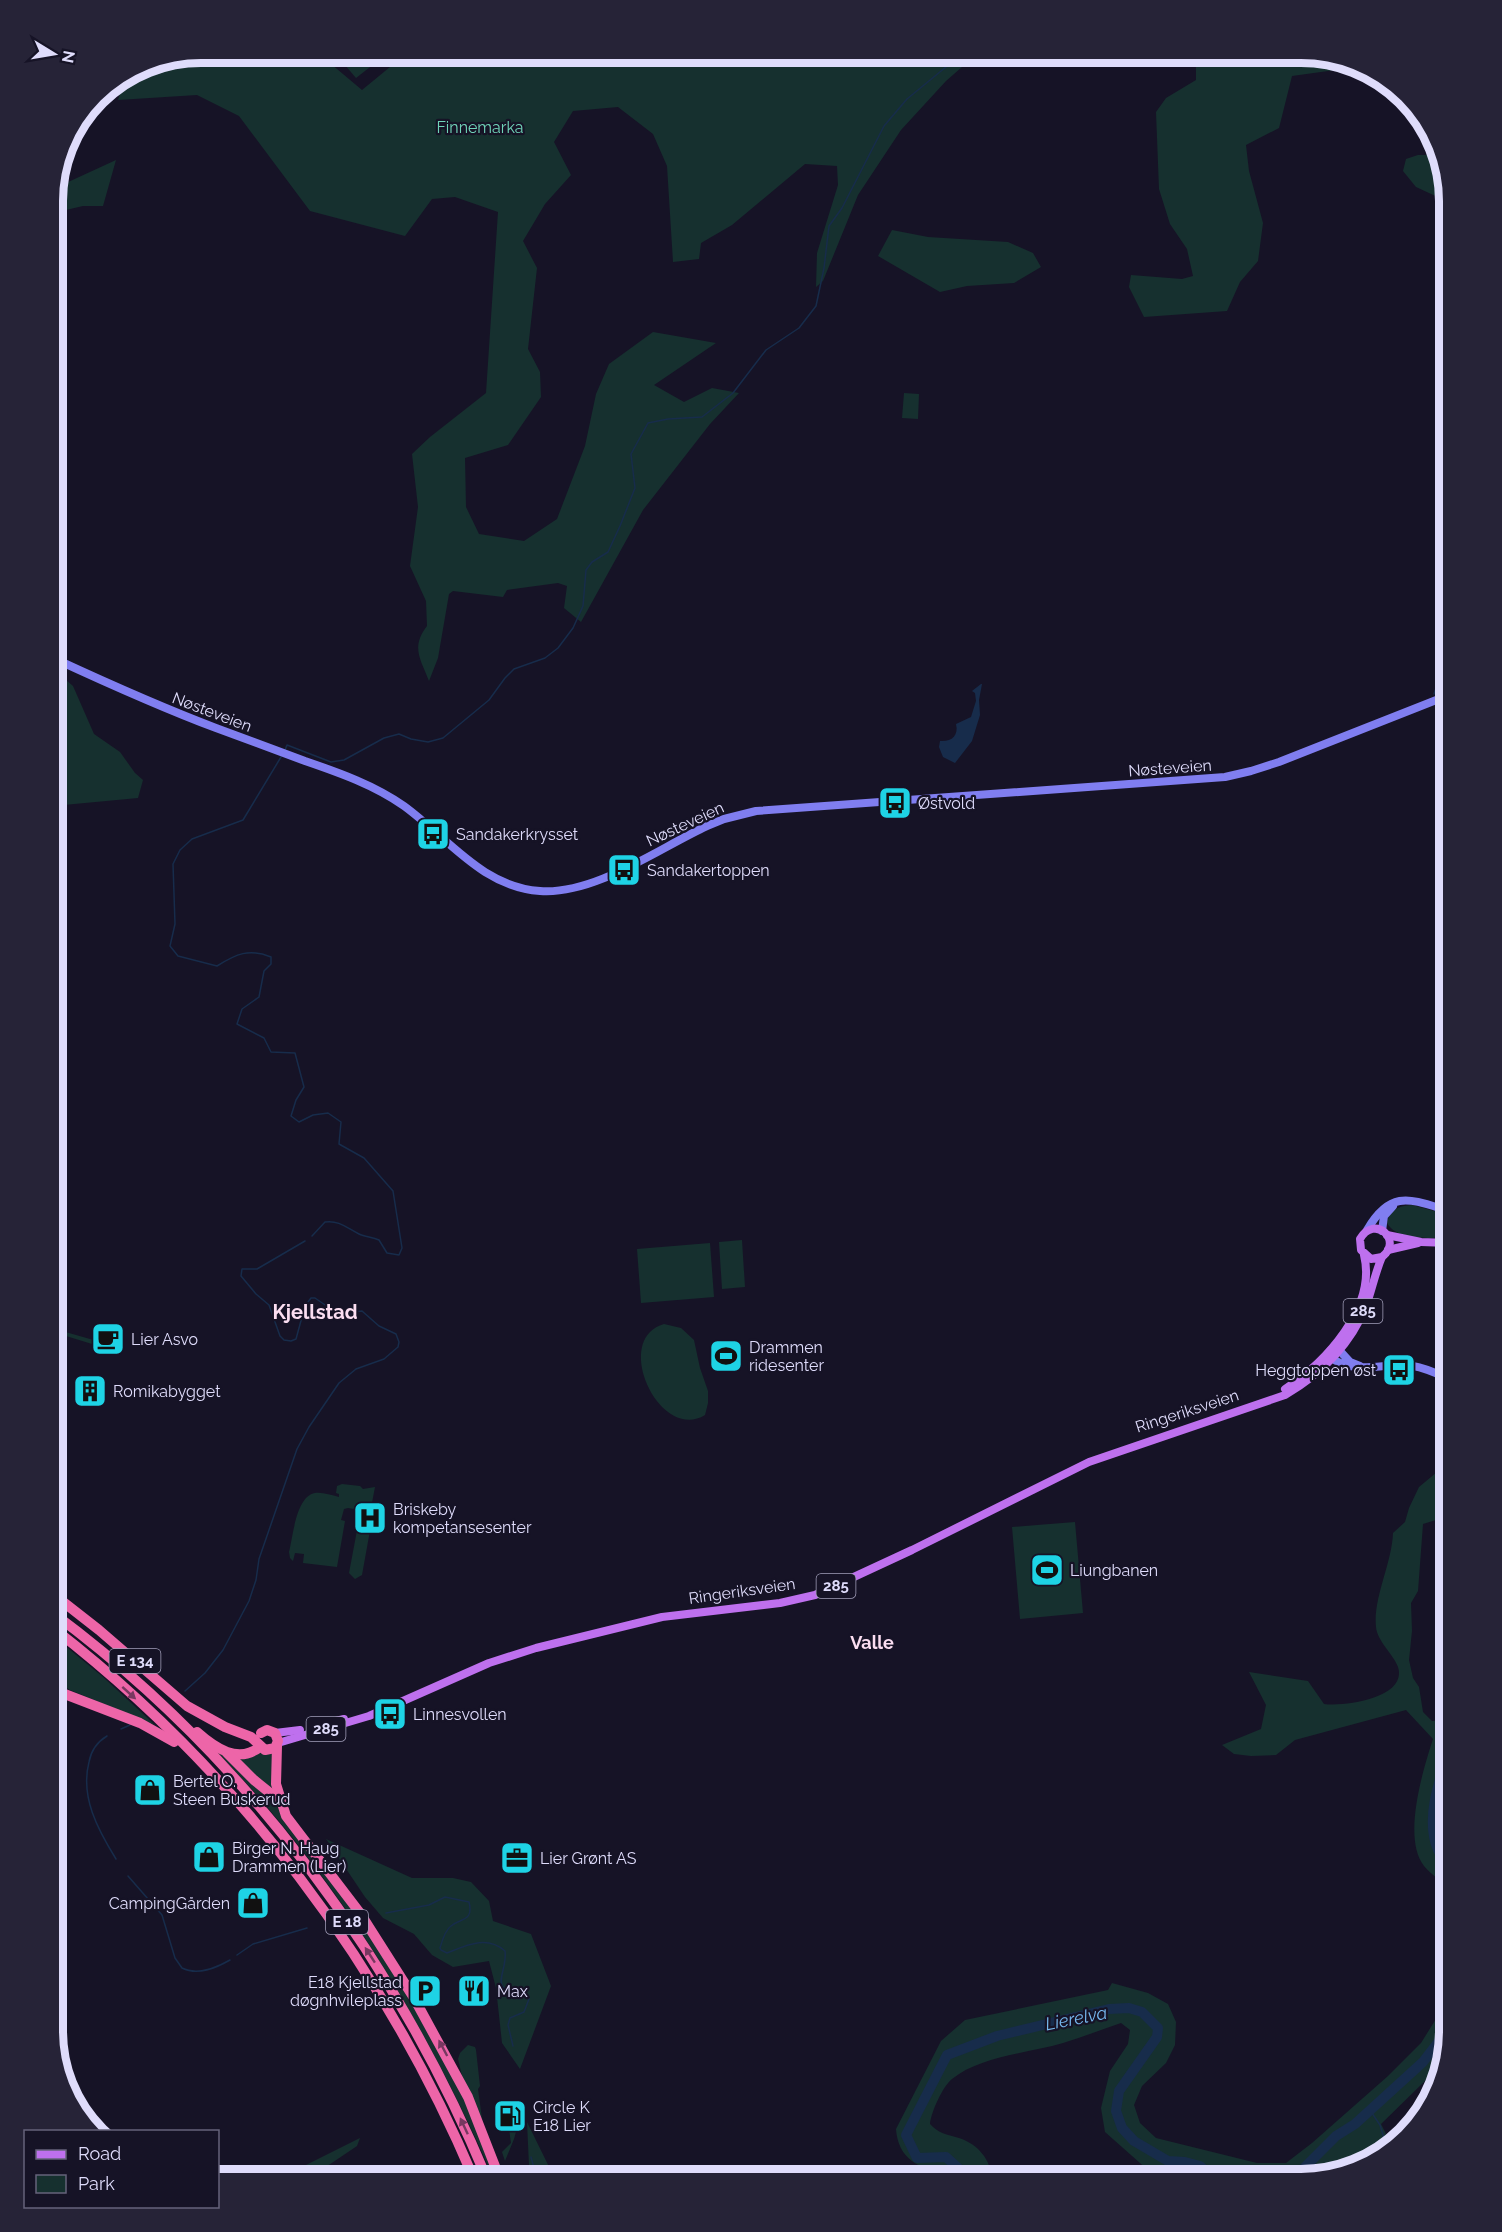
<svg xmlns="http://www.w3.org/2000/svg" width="1502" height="2232" font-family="Raleway,sans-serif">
<rect width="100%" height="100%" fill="#161326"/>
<!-- green -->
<g fill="#16302f">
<path d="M201,53H318L362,90L407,53H978L946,81L901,130L858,195L823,281L816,287L817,253L838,185L837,166L805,164L732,225L701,243L699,259L673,262L667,166L653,134L618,107L573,111L554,142L571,175L545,204L523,241L537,268L528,349L540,372L541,397L508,445L465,458L466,507L479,534L524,541L557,519L585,446L596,394L609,364L653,332L716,343L654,385L684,402L712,388L739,393L710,424L643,510L581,622L564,608L567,586L558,583L507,590L503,597L453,591L449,594L438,658L429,681C420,658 411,647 427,626L426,601L410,566L418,507L412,454L430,437L486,393L498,212L455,197L432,199L405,236L310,211L239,116L197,95L118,100L124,81Z"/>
<path d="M345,53H388L356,78L339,58Z"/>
<path d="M1157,53H1311L1357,67L1292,76L1279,128L1246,145L1249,171L1263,223L1258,261L1240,282L1227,311L1144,317L1129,287L1131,275L1182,279L1193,276L1187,249L1170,224L1159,189L1156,112L1166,98L1196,80V62Z"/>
<path d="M1418,155H1437L1449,201V220L1442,199L1416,187L1403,171L1406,159Z"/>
<path d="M116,160L103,206H83L53,213V189Z"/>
<path d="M892,230L928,237L1008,242L1033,253L1041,267L1014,283L967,286L940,292L878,256Z"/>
<path d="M904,393L919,394L918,419L902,418Z"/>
<path d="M53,669L73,686L94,734L120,752L135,773L143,780L138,798L53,806Z"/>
<path d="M1412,1205L1449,1215V1238C1431,1237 1398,1242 1387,1223C1390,1209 1399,1206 1412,1205Z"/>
<path d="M742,1240L745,1287L722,1289L719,1242Z"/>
<path d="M710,1243L714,1297L641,1303L637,1249Z"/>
<path d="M664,1324L681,1328L694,1340L700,1368L708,1391V1403L705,1415C660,1443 611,1339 664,1324Z"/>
<path d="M53,1325L60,1327L62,1331L104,1343L105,1346L119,1343L118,1352L53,1332Z"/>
<path d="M1449,1462V1516L1423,1524L1418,1591L1411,1603L1412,1631L1409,1660L1413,1678L1419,1687L1423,1712L1432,1721L1449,1720V1786L1447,1792L1445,1839L1449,1847V1893C1444,1881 1432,1876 1424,1866C1402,1838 1423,1770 1433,1739L1406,1710L1295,1740L1276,1755L1251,1756L1234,1754L1222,1745L1261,1729L1266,1705L1249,1672L1308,1681L1324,1704C1344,1707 1408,1698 1398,1667C1394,1655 1377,1641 1376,1627C1373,1598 1392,1563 1393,1533L1405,1522L1409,1508L1419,1487Z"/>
<path d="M342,1484L360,1486L363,1489L375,1487L371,1508L367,1507L366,1511L348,1508L344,1509L341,1520L345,1521L337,1567L303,1563L304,1554L295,1553L293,1561L290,1558L289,1552C293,1537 296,1496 315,1493C322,1492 331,1495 339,1497V1494L336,1493L337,1486Z"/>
<path d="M1075,1522L1083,1613L1020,1619L1012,1527Z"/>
<path d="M358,1525L366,1529L371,1525L362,1575L355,1579L349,1573Z"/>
<path d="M53,1636L103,1677L155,1725L70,1690L53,1680Z"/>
<path d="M217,1750L278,1803L384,1954L466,2100L498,2179H494C425,2022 337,1875 216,1751Z"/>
<path d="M260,1753H273L275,1792L237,1759H245Z"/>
<path d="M326,1839L412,1878H453L471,1882L489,1901L493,1921L531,1934L551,1986L520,2069L502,2043L496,1988L489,1961L453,1967L432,1955L414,1934L383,1918L365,1897Z"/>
<path d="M1112,1983L1148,1993L1168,2004L1176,2022L1175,2045L1166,2063L1142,2086L1134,2105L1140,2123L1156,2138L1257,2163H1286L1312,2143L1388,2076L1421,2043L1449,1998V2032L1439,2070L1427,2079L1381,2124L1391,2144L1375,2160L1302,2179H1158L1105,2132L1101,2108L1110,2071L1128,2044L1130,2030L1121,2023C1101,2030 1082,2037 1063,2043C1029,2053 980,2056 952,2079C943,2086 931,2112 930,2124C939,2134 946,2134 959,2138C978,2144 991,2160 992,2179H950L946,2173C919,2169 898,2159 896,2129L941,2041L965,2020L1108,1990Z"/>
<path d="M468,2045L475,2047L476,2050L480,2086L478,2089L483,2126L462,2076L458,2059L460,2053Z"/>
<path d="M527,2122L555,2179H527L529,2166Z"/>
<path d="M517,2128L514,2139L505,2161L502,2152L511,2143L509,2129Z"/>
<path d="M360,2138L357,2146L308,2179H278Z"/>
</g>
<!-- water -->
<path fill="#172c4b" d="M981,684H982L979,700L980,715L972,741L955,763L943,757L939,747L940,741C951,742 959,736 956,724L971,717L976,701L975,693L972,691Z"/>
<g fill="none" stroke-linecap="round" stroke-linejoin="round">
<!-- stream -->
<g stroke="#172c4b" stroke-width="1.5">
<path d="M1434,694L1441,674L1449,668"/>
<path d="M285,750L287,745L331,762L344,760L384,738L399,734L411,739L428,742L443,738L489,700L505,678L514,669L545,658L558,648L573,628L583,606L586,570L592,562L608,552L620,526L635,488L631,454L648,423L668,419L702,417L733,393L766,350L799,328L816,306L824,268L829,226L842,208L884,126L907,99L963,53"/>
<path d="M281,757L243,820L192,839L180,850L173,864L175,924L170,946L178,956L217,966C236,954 249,948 271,957V964L264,971L259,997L242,1009L237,1024L264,1038L271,1052L295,1053L304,1087L296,1100L291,1116L299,1122L313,1115L328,1113L341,1122L339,1144L364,1158L393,1191L402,1248L399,1255L387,1253L379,1240C372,1237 365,1237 359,1234C347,1228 339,1220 325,1222L312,1236"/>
<path d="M185,1691L205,1673L223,1650L249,1601L256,1580L259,1559L297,1449L309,1427L339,1383L356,1369L384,1359L398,1347L399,1342L396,1334L379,1326L362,1311L353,1312L350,1316H341L315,1298H311L305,1306L296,1339L291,1341L284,1340L280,1336L269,1305L256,1294L241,1276L242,1269H257L305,1241"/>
<path d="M121,1729L130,1725"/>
<path d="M107,1736C97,1742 91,1751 89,1762C80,1797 98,1830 116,1859"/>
<path d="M128,1876L162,1915L175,1958L182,1968C198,1976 216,1968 230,1960"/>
<path d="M386,1913L429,1905L445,1897L469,1902C474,1922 460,1918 451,1926C445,1930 442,1941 440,1948L441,1950L447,1953C467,1945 487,1935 505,1951C508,1974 485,1991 525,1993L529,1999L524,2012L510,2018L508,2025L513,2046"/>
<path d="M237,1955L253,1944L307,1928"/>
<path d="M1370,2110L1380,2125L1387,2148"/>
<path d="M531,2157L537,2179"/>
</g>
<!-- river -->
<g stroke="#172c4b" stroke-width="10">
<path d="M1449,1865C1446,1860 1440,1855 1438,1850C1425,1820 1439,1780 1449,1752"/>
<path d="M970,2179L946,2157L917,2158L906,2135L947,2055L997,2036L1109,2009L1129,2008L1142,2012L1158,2028L1157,2037L1119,2091L1116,2111L1122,2128L1134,2141L1168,2161L1185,2162L1200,2166L1214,2179"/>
<path d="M1293,2179L1336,2136L1355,2124L1423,2062L1449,2028"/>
</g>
<!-- secondary -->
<g stroke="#807ef0" stroke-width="8">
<path d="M53,658C107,683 160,707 216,728C245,739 275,750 305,761C340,773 374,785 404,806C448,838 482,887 540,891C595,895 659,848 707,826L724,819L756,811L1225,777L1251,771L1279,762L1449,695"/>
<path d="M1367,1230C1391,1189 1410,1199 1449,1211"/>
<path d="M1382,1231L1384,1216L1393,1206"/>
<path d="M1360,1366L1350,1362L1340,1351L1331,1350L1333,1359C1355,1375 1387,1362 1413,1366C1426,1368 1438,1374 1449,1379"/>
</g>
<!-- primary -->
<g stroke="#be70ee" stroke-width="8">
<path d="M1387,1235L1421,1242L1449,1243"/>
<path d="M1388,1250L1418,1243"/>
<path d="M1285,1389C1325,1363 1377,1308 1364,1255"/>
<path d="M316,1726L344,1719"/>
<path d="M275,1733L300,1730"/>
<path d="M278,1743L369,1716L489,1663L536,1648L662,1617L780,1603L815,1595L912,1550L1089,1462L1285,1395C1321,1374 1350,1346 1366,1306C1372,1290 1375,1273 1382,1257C1404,1240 1374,1214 1360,1239L1361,1250L1371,1259L1382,1257"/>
</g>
<!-- highway -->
<g stroke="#ed65a8" stroke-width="10">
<path d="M53,1594L99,1630L187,1706L225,1727L251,1737L265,1750L275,1748L278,1741L275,1733L267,1730L261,1733"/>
<path d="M53,1613C246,1756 395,1958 487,2179"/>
<path d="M53,1628C238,1771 383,1964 474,2179"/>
<path d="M53,1692L62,1693L140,1723L174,1742"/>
<path d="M197,1732C215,1748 238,1764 260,1747"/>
<path d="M277,1746L276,1784L286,1816L360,1913L414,1998L468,2097L500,2179"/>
<path d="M227,1753L254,1780L280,1801"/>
</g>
</g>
<!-- one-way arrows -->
<defs><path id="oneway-solid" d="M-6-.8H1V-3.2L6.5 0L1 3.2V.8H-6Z" transform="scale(1.5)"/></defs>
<g fill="#773860">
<use href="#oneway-solid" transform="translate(129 1693) rotate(42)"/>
<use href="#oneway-solid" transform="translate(370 1955) rotate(-123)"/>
<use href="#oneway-solid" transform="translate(443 2048) rotate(-118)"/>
<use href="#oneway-solid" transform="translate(464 2126) rotate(-115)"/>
</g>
<!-- icons -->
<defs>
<symbol id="bus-square" viewBox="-11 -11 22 22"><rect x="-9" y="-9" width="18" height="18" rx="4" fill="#1ed3e5" stroke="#161326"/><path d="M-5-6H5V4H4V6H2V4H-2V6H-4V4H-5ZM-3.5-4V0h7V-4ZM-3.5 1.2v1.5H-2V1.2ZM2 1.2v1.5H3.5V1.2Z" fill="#111"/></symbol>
<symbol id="cafe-square" viewBox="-11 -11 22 22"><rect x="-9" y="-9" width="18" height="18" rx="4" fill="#1ed3e5" stroke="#161326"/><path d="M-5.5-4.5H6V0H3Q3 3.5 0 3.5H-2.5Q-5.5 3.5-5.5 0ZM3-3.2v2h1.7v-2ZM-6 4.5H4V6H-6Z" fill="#111"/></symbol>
<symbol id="stadium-square" viewBox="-11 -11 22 22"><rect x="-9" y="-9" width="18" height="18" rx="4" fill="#1ed3e5" stroke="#161326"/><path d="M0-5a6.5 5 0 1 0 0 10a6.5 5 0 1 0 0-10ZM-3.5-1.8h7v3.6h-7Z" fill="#111"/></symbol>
<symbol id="building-square" viewBox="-11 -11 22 22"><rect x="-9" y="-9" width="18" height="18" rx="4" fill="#1ed3e5" stroke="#161326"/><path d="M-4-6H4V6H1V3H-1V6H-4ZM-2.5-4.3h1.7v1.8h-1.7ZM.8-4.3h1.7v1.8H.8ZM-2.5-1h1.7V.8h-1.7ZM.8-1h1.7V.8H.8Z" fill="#111"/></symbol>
<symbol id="hospital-square" viewBox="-11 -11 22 22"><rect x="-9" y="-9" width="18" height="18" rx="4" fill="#1ed3e5" stroke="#161326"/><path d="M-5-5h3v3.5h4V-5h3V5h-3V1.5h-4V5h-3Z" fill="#111"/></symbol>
<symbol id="shop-square" viewBox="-11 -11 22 22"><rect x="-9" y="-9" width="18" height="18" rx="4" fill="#1ed3e5" stroke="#161326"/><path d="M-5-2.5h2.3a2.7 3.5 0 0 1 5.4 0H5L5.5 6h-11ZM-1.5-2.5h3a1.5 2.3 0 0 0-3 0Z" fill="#111"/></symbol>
<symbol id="office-square" viewBox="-11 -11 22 22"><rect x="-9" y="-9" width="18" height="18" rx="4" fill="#1ed3e5" stroke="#161326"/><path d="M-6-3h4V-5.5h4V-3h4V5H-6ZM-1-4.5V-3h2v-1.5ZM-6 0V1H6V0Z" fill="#111"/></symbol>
<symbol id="parking-square" viewBox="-11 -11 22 22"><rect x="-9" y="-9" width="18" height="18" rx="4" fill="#1ed3e5" stroke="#161326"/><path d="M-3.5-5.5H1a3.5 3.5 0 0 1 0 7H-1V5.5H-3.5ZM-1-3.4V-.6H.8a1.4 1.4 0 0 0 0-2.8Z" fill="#111"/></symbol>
<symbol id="restaurant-square" viewBox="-11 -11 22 22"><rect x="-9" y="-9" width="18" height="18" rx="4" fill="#1ed3e5" stroke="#161326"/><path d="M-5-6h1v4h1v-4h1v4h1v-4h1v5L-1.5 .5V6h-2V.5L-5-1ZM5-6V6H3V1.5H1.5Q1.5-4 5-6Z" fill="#111"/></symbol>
<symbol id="fuel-square" viewBox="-11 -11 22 22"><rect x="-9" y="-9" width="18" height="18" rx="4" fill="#1ed3e5" stroke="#161326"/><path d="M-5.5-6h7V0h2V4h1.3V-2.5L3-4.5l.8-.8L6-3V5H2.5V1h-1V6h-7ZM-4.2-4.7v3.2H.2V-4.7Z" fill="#111"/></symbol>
</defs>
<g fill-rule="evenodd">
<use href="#bus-square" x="876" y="784" width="38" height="38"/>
<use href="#bus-square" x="414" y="815" width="38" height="38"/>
<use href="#bus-square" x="605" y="851" width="38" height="38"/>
<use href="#cafe-square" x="89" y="1320" width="38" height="38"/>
<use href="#stadium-square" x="707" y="1337" width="38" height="38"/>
<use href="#bus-square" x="1380" y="1351" width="38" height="38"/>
<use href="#building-square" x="71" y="1372" width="38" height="38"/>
<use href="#hospital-square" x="351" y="1499" width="38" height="38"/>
<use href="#stadium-square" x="1028" y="1551" width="38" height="38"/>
<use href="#bus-square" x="371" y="1695" width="38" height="38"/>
<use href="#shop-square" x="131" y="1771" width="38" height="38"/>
<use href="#shop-square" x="190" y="1838" width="38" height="38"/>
<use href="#office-square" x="498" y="1839" width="38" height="38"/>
<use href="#shop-square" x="234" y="1884" width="38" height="38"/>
<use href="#parking-square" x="406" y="1972" width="38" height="38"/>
<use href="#restaurant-square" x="455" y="1972" width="38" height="38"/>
<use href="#fuel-square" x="491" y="2097" width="38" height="38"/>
</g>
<g text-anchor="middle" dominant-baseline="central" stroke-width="4.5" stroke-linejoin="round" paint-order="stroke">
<!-- shield labels -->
<g fill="#161326" stroke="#a3a0bb" stroke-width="1.5">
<rect x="1343.5" y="1299" width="39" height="24" rx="4.5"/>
<rect x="816.5" y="1574" width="39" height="24" rx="4.5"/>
<rect x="109.5" y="1649" width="51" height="24" rx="4.5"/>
<rect x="306.5" y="1717" width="39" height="24" rx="4.5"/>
<rect x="326" y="1910" width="42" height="24" rx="4.5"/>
</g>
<g font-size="15" font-weight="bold" fill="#dfdcfb">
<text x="1363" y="1311">285</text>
<text x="836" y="1586">285</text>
<text x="135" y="1661">E 134</text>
<text x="326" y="1729">285</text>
<text x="347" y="1922">E 18</text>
</g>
<!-- park labels -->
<g font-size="16" fill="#70d4b9" stroke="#161326">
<text x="480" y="127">Finnemarka</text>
</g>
<!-- street labels -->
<g font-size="16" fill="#dfdcfb" stroke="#161326">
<text transform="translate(212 712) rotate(21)">Nøsteveien</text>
<text transform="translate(1170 768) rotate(-4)">Nøsteveien</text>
<text transform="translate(685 824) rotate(-25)">Nøsteveien</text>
<text transform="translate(1187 1411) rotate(-18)">Ringeriksveien</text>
<text transform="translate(742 1591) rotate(-8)">Ringeriksveien</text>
</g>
<!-- poi labels -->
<g font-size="16" fill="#dfdcfb" stroke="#161326" text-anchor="start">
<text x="918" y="803">Østvold</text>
<text x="456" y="834">Sandakerkrysset</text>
<text x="647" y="870">Sandakertoppen</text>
<text x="131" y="1339">Lier Asvo</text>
<text x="749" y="1347">Drammen<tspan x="749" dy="18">ridesenter</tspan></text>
<text x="1376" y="1370" text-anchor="end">Heggtoppen øst</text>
<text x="113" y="1391">Romikabygget</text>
<text x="393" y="1509">Briskeby<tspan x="393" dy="18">kompetansesenter</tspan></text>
<text x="1070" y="1570">Liungbanen</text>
<text x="413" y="1714">Linnesvollen</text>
<text x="173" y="1781">Bertel O.<tspan x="173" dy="18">Steen Buskerud</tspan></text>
<text x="232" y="1848">Birger N. Haug<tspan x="232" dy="18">Drammen (Lier)</tspan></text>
<text x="540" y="1858">Lier Grønt AS</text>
<text x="230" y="1903" text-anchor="end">CampingGården</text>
<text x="402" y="1982" text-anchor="end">E18 Kjellstad<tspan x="402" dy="18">døgnhvileplass</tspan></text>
<text x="497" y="1991">Max</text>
<text x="533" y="2107">Circle K<tspan x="533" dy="18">E18 Lier</tspan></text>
</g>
<!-- neighbourhood labels -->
<g font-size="18" font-weight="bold" fill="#fbdef1" stroke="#161326">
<text x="872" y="1642">Valle</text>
</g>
<!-- water labels -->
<g font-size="18" font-style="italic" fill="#76b8ef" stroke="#161326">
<text transform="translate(1076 2018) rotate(-11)">Lierelva</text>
</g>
<!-- quarter labels -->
<g font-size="20" font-weight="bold" fill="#fbdef1" stroke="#161326">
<text x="315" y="1312">Kjellstad</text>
</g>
</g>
<!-- crop -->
<path d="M0 0H1502V2232H0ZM201 63H1301A138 138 0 0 1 1439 201V2031A138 138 0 0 1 1301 2169H201A138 138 0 0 1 63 2031V201A138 138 0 0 1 201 63Z" fill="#262337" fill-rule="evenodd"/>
<path fill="none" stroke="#dfdcfb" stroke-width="8" d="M201 63H1301A138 138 0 0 1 1439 201V2031A138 138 0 0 1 1301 2169H201A138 138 0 0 1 63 2031V201A138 138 0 0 1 201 63Z"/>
<!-- legend -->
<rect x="24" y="2130" width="195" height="78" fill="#161326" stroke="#66637b" stroke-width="1.5"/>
<rect x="36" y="2150" width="30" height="9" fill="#be70ee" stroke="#66637b" stroke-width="1.5"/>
<text x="78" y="2160" font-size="18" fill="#dfdcfb">Road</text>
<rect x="36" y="2175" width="30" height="18" fill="#16302f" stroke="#66637b" stroke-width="1.5"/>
<text x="78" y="2190" font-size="18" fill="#dfdcfb">Park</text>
<!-- north arrow -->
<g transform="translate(54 54) rotate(101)" stroke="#161326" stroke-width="4.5" paint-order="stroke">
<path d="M0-4.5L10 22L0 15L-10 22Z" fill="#dfdcfb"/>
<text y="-9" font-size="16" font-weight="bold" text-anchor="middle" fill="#dfdcfb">N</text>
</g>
</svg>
